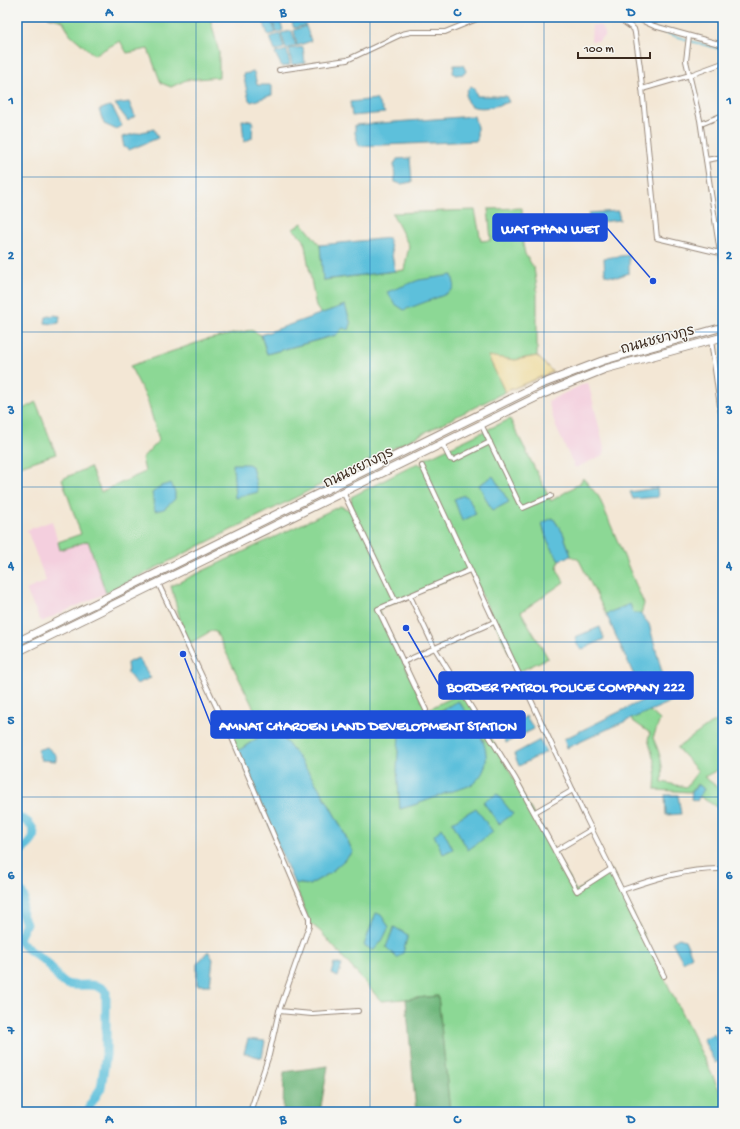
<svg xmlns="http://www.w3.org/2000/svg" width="740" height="1129" font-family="'Gochi Hand','Playpen Sans Thai',sans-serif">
<rect width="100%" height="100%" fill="#f6f6f2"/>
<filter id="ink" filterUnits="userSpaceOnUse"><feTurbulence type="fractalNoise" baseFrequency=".025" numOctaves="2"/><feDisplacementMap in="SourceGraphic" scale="8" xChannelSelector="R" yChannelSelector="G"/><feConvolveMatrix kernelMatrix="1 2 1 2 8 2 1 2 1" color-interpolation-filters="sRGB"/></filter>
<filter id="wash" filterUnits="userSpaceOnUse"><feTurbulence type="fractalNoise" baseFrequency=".012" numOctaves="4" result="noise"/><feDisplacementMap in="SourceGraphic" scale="16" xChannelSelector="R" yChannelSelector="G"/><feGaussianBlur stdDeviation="0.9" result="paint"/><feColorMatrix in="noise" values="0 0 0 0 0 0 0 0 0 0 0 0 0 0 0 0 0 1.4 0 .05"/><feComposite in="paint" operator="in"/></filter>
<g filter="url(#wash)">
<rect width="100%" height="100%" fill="#f3e7d5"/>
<!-- built -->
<g fill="#f4cfde">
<path d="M592,25L601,26L603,31L605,32V36L600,39V41H591Z"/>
<path d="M588,382L605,451L603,455L575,468L556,427L548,401Z"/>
<path d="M52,521L60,550L88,541L106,593L41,622L26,590L46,581L27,530Z"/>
</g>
<!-- green -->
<g fill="#8cd895" stroke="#64815a" fill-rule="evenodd">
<path d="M48,17H210L219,53V77L186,80L171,87L161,83L148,49L127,53L120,41L94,55L70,34L63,21Z"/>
<path d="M522,208L523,244L525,254L534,268L537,288V356L515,360L489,357L505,392L106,593L88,541L60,550L58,542L81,534L62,479L90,467L101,492L145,472L142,458L159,440L147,399L130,366L205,340L251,330L261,335L267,354L336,335L343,328L345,305L321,314L316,307L304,240L293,229L302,223L320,245L324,280L404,270L409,246L392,213L475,210L481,241L491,240L488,209Z"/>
<path d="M36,402L56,454L17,467V412Z"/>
<path d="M510,419L551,501L579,484L583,478L599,497L644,604L641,614L633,613L630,604L606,614L579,560L571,556L563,533L553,518L542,524L547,540L559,560L557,569L564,582L521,612L548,658L518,672L470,570L378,609L426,710L462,693L484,725L576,891L611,869L717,1085L723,1099V1112H450L438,996L381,1001L320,931L310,923L294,883L309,885L330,873L353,852C333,807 306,765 274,727L238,751L230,733L258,717L216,632L211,631L187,645L171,586L340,506L352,511L351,497L418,463L422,466L423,460ZM458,701L473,721L484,741L441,795L400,809L399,733Z"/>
<path d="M650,711L660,720L653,738C660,753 664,766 662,782L686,787L698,771L677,748L710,724L723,719V767L704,777C721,789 723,790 723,811L699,796L704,789L697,784L692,792L655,790L656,768L648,739L650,733L630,719Z"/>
</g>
<!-- forest -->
<g fill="#71b87e" stroke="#56714e">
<path d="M438,996L450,1112H416L406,999Z"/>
<path d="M328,1066L320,1112H283L284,1072Z"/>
</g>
<!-- sand -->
<path fill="#eeda9e" stroke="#94825e" d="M488,356L515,360L537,356L553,372L505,392Z"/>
<!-- water -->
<g fill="#5dc0db" stroke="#4c757c">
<path d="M262,17H270L276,33L268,35Z"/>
<path d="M271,17H279L283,30L277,33Z"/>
<path d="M290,17H304L306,25L294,28Z"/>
<path d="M306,26L311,41L297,46L294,30Z"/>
<path d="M292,31L296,46L286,49L281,33Z"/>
<path d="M280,34L284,48L275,51L270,37Z"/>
<path d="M303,47L305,63L292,65L289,49Z"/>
<path d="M287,50L290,65L282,67L275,53Z"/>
<path d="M454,65H463L466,71L464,74L455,75L453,73Z"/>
<path d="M254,72L257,85H272V95L251,102L249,100L243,74Z"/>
<path d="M471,86L474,88L477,96H506L509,102C498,106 467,115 466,97C466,92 467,89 471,86Z"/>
<path d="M376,99L385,113L352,116L350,102Z"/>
<path d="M129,102L135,116L128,121L115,104Z"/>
<path d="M109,106L113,108L122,126L115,129L104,124L99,110Z"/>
<path d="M474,116L477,127V141L359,146L355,133V125Z"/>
<path d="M242,120L253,121L252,138L244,142Z"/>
<path d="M154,129L158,138L129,150L124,147L122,137Z"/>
<path d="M410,158L412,182L401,184L395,182L394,165L397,159Z"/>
<path d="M618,211L620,220L589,223V213Z"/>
<path d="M389,238L395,271L323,280L320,245Z"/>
<path d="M629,255V273L617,277L605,275L604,258Z"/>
<path d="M452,275L454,283L453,289L444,295L404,310L395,304L387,292L419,280Z"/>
<path d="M345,305L351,324L349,330L343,328L336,335L267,354L261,335Z"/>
<path d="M54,315L60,316L59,323L53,324L45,323L46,317Z"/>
<path d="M233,464H248L252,466L258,492L235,498Z"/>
<path d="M493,476L509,502L492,511L479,485Z"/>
<path d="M171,483L175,492V499L164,509L155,511L152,493L161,486Z"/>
<path d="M657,488L658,497L633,499L630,492Z"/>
<path d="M464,495L469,498L476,514L462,521L454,499Z"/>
<path d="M553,518L563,533L571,556L559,560L547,540L542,523Z"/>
<path d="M630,604L633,613L641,614L649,624L663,676L637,682L606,614Z"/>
<path d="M600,627L604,639L581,650L576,643L575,637Z"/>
<path d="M138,658L151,678L136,684L128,673L127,663Z"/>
<path d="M672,686L678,699L612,727L567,748L564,739Z"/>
<path d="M458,701C474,723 502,757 475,782C469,788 454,790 446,793C431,799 416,805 400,809L397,770L399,733L429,719Z"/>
<path d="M526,716L534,729L506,743L502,733Z"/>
<path d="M274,727C306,764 333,807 353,852L330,873L309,885L294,883L238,751Z"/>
<path d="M540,740L546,752L519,766L514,754Z"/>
<path d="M47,747L56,755V761L41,760L37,750Z"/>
<path d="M698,784L704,789L697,801L691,799L692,792Z"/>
<path d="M497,794L513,814L499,824L483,802Z"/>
<path d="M665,795H678L681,814L666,815Z"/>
<path d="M476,808L493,832L468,850L452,822Z"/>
<path d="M442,828L453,849L443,854L434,835Z"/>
<path d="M376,913L381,915L389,927L382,941L373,951L364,945Z"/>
<path d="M394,927L408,935L403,953L397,958L386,947Z"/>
<path d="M679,938L685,940L692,956L683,962L672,942Z"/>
<path d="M208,951L213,959L210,985H197V964Z"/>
<path d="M334,963L342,965L338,977L331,974Z"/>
<path d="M714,1034L723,1053V1059L715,1063L703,1039Z"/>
<path d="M248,1039L265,1041L262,1058L244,1053Z"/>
</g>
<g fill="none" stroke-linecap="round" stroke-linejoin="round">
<!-- stream -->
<g stroke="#5dc0db" stroke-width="1.5">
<path d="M626,17L633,22L687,40"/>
<path d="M690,41L723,50"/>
</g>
<!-- river -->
<g stroke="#5dc0db" stroke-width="9">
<path d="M17,818C27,819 38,829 32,840C29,846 22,849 17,853"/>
<path d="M17,891L21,892L24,897L21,912L26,923L19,938C20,946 38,955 46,962C53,968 58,982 67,984C80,988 96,980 106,992V1055L101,1088L90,1105L89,1112"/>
</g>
</g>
</g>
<g filter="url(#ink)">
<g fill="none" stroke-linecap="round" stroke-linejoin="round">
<defs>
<g id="minor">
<path d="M617,17L634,29L635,33L640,67L657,238L720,253"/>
<path d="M634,17L654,26L723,45"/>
<path d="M689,36L686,61L700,120L723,273"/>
<path d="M279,70L347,60L402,34L411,32H445L482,17"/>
<path d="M642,89L690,75L723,63"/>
<path d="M701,124L723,115"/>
<path d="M706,160L723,157"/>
<path d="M716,225H723"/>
<path d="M711,340L723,428"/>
<path d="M481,424L519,503L523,508L551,496"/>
<path d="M442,443L450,459L454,460L490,442"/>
<path d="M422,466L585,816L664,976"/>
<path d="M343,492L396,602"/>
<path d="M158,583L224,723L230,733L309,918V926L279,1011L269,1055L250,1112"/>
<path d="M410,596L434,647L515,778L577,891L611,869"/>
<path d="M403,662L494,622"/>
<path d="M426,710L378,609L470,570"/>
<path d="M535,812L573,790"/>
<path d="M555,851L592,829"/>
<path d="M622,890C654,879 688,868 723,869"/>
<path d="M279,1011L312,1014L358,1011"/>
</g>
<g id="trunk">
<path d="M17,642L539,385L602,361L723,327"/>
<path d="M17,652L543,394L605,369L723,337"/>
</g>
</defs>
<!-- minor casing -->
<use href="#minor" stroke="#97887a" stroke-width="6"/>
<!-- trunk casing -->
<use href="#trunk" stroke="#97887a" stroke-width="9"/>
<!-- minor -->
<use href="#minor" stroke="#fff" stroke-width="4"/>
<!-- trunk -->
<use href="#trunk" stroke="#fff" stroke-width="7"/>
</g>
</g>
<!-- grid -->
<path fill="none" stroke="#1f6fb2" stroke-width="1" stroke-opacity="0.55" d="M196,17V1112M370,17V1112M544,17V1112M17,177H723M17,332H723M17,487H723M17,642H723M17,797H723M17,952H723"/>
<g text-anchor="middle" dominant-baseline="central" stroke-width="3" stroke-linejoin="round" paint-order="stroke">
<!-- street labels -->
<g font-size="14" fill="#3b2a1e" stroke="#f6f6f2">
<text transform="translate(658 341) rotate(-15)">ถนนชยางกูร</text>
<text transform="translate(359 469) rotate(-26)">ถนนชยางกูร</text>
</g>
</g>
<!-- callouts -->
<path fill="none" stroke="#1d4ed8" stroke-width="1.5" d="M653 281L607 228M406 628L439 685M183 654L211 725"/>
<g fill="#1d4ed8" stroke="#f6f6f2" stroke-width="1.5">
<circle cx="653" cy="281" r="4"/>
<circle cx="406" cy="628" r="4"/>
<circle cx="183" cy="654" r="4"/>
</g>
<g fill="#1d4ed8" stroke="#1d4ed8" stroke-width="1.5">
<rect x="493" y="214" width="114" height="27" rx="4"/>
<rect x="439" y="672" width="254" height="27" rx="4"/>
<rect x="211" y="711" width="314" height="27" rx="4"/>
</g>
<g font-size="15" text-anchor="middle" font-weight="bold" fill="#fff">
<text x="550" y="233">WAT PHAN WET</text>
<text x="566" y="691">BORDER PATROL POLICE COMPANY 222</text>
<text x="368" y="730">AMNAT CHAROEN LAND DEVELOPMENT STATION</text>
</g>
<!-- margin -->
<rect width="740" height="1129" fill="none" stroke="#f6f6f2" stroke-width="44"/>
<!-- scale -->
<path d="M578 52v6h72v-6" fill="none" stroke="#3b2a1e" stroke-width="2"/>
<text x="584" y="52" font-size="12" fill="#3b2a1e" stroke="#f6f6f2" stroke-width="3" paint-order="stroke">100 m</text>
<rect x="22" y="22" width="696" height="1085" fill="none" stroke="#1f6fb2" stroke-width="1.5"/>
<g font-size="13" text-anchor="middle" font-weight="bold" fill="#1f6fb2">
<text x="109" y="16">A</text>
<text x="283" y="16">B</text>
<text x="457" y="16">C</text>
<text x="631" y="16">D</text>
<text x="11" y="104">1</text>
<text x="729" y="104">1</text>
<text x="11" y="259">2</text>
<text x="729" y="259">2</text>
<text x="11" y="414">3</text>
<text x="729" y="414">3</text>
<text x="11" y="569">4</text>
<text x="729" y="569">4</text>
<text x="11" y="724">5</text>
<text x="729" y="724">5</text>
<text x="11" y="879">6</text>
<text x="729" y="879">6</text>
<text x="11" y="1034">7</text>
<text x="729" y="1034">7</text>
<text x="109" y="1123">A</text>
<text x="283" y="1123">B</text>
<text x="457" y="1123">C</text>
<text x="631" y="1123">D</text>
</g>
</svg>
